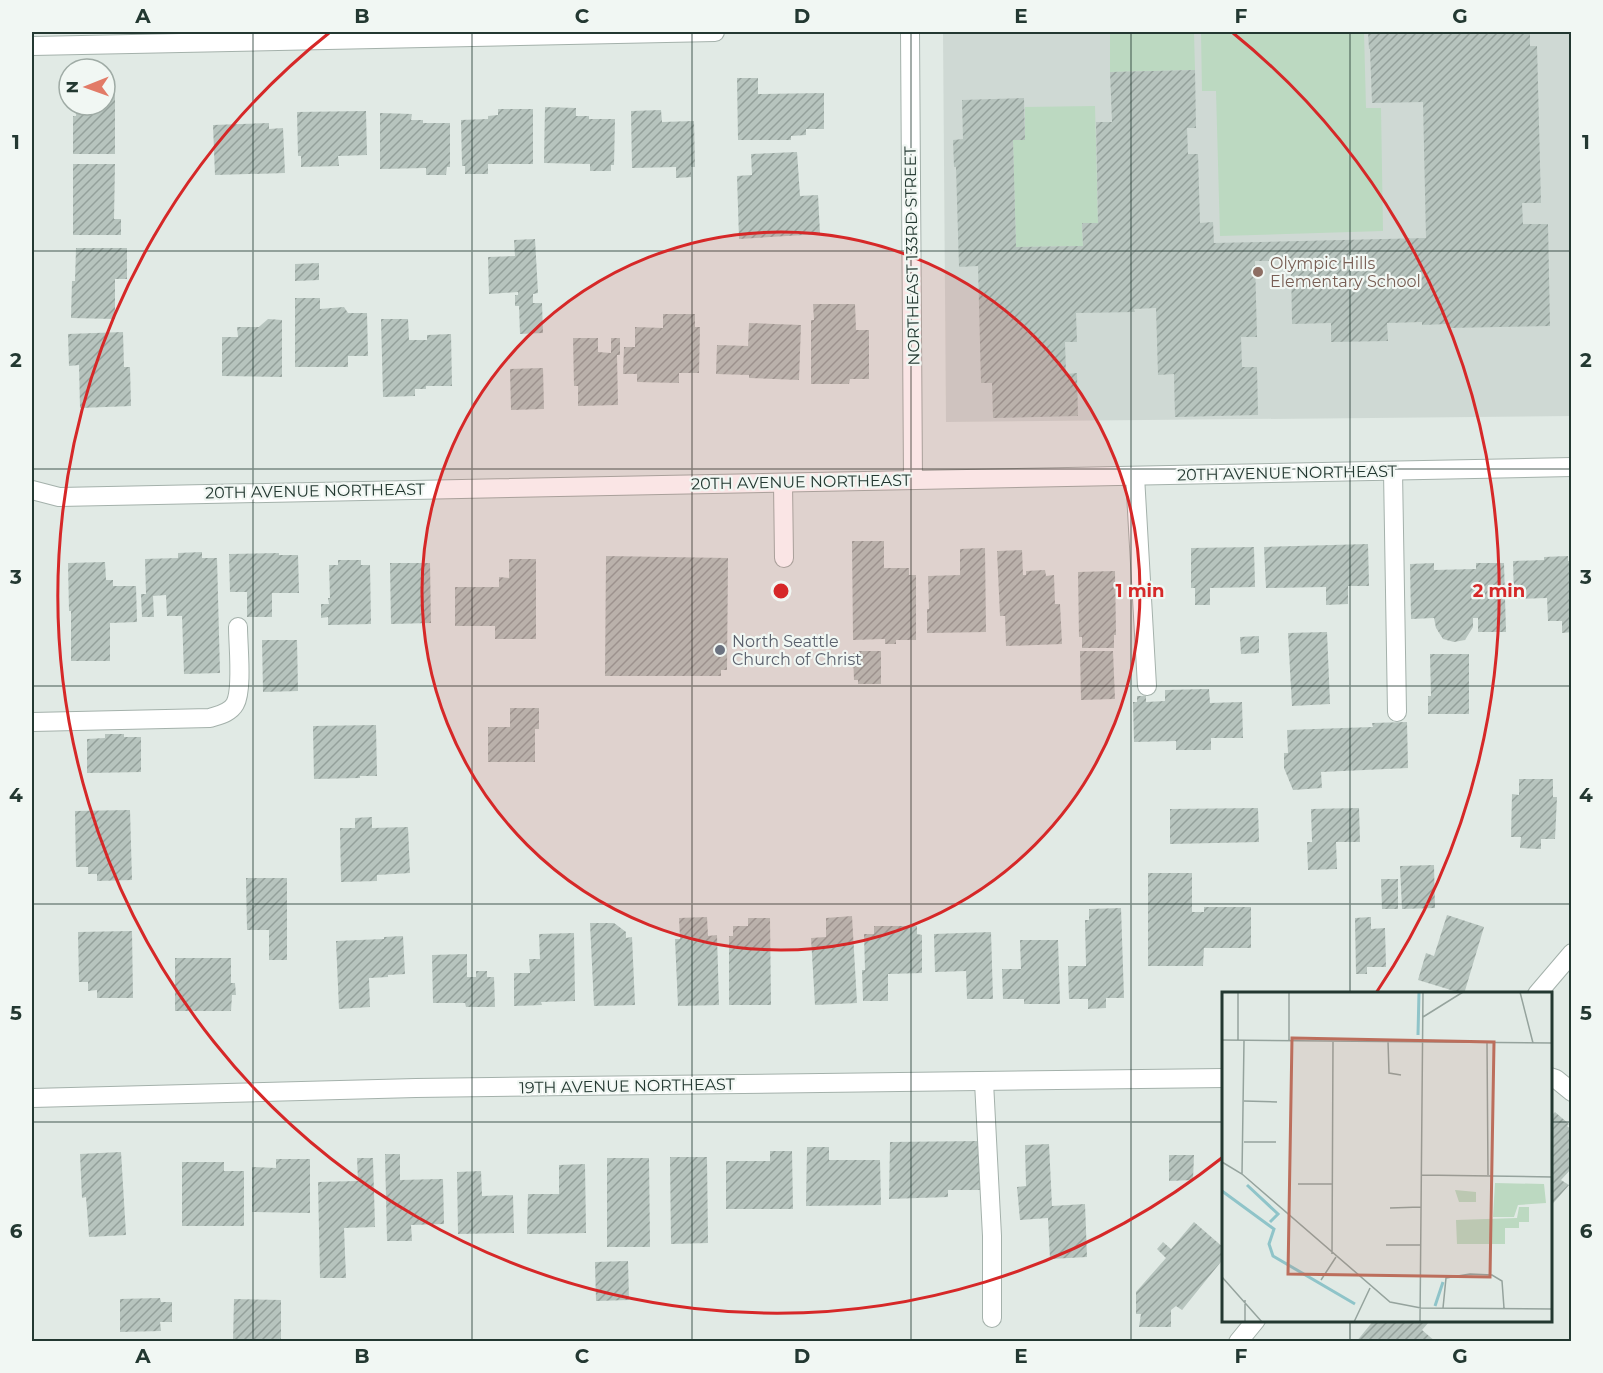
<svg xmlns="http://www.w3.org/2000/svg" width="1603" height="1373" font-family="Montserrat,sans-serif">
<defs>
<pattern id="building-hatch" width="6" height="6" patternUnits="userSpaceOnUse" patternTransform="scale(1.5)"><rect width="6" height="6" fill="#b7c4be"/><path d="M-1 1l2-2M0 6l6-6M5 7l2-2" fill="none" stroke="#94a09b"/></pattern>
</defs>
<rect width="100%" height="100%" fill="#e1eae5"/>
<!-- built -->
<path fill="#cfd9d4" d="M943,32H1571V416L946,422Z"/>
<!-- green -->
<g fill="#bcd9c1">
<path d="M1110,32H1194L1195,70L1110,72Z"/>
<path d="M1201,32H1364L1366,108H1381L1383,231L1220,236L1216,91H1202Z"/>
<path d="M1095,106L1098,223H1082L1083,246L1016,247L1013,140H1025V107Z"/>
</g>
<!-- building -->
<g fill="url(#building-hatch)">
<path d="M1368,32H1530V46H1537L1541,203H1522L1523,224H1548L1550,326L1447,328V324L1422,325V322L1387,323L1388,341L1331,342V323L1292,324L1291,261H1255L1257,337H1241L1242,367H1257L1258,415L1175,417L1174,374L1158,375L1156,308L1134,309L1135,312L1076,313L1077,342H1065L1066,374L1077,373L1078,416L993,418L992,383H981L978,266L959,267L956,167H954L953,140L963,139L962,100L1024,98L1025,140H1013L1016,247L1083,246L1082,223H1098L1096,122H1112L1110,72L1195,70L1196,128H1187L1188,154H1198L1200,223L1213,222L1214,243L1426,238L1423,102L1372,103L1370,49H1369Z"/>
<path d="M737,78H758V94L824,93V129H806V135L791,136V140H738Z"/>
<path d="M105,84H115V154H73V116H76L77,105H105Z"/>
<path d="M545,107L576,108V116H589V119H615L614,165H611V171H590V164L544,163Z"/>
<path d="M498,109H533V164H488V174H465V166H462L461,120L488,119V116L498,115Z"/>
<path d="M661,110L662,122L694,121L695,167H691V177L676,178V167L632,168L631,111Z"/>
<path d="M366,111L367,155L338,156L339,166L301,167V156H298L297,112Z"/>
<path d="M380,113L412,114L411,120H423V123H450V167H447L446,175H426V168L380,169Z"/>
<path d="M269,123V129L283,128L285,173L215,175L213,125Z"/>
<path d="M797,152L800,196L818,195L820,234L739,239L737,176L752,175L751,154Z"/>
<path d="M73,164H115L114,219H121V235H73Z"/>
<path d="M535,239L538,293L533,294V303H542L543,333L520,334L519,306H515V295H518V292L489,294L488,257L515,256L514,240Z"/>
<path d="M76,248H127V279H115V319L71,318L72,281H75Z"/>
<path d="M319,263V280L295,281V264Z"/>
<path d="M295,298H320V309L344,307L348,313H367L368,356H348V367H295Z"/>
<path d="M813,304H855L856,330H869V379H850L849,384H811V320H814Z"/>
<path d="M663,314H695V327H700L699,373H679V383L637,382V374H623L624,347H635V327L663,328Z"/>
<path d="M268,319L282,320V377L222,376V337H238L237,327H259Z"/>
<path d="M381,319H408L409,340H427V335L451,334L452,386H426V389H415V396L383,397Z"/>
<path d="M749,323L801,325L799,380L749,378V375L716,374L717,345L748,346Z"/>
<path d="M123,332L124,367H130L131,406L80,408L79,365L69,366L68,334Z"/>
<path d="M573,338H598V352L611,353V338H620V355H617L618,405L578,406V386H574Z"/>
<path d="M543,368L544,409L511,410L510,369Z"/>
<path d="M852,541H884V568H909V575H916V640H896V644H885V639L853,640Z"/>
<path d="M1368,544L1369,586H1348V604L1326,605V587L1266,588L1264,547Z"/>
<path d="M1254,547L1255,587L1210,588V605H1195V588H1191V548Z"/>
<path d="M985,548L986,632L927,633V609H929L928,576L960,575V549Z"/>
<path d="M1022,550L1023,575H1026V571L1045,570L1046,576L1054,575L1055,604H1060L1062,644L1006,646L1005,616H1000L997,551Z"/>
<path d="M202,552V558H217L220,673L184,674L182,616H167L166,595L153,596L154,617H142L141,594H146L145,559L178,558V553Z"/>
<path d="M279,553V555H298L299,593H272V617H247V592H230L229,554Z"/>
<path d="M606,556L728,558L727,670H721V676H605Z"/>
<path d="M1568,556V561H1572V632L1562,633V621H1548L1547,598L1514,599L1513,561L1544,560V557Z"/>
<path d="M509,559H536V639H495V626H455V587H499V577L509,578Z"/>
<path d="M338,560H361V565H370L371,624L328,625V617L321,618V604H329L328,598H330L329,565H338Z"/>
<path d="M105,562L106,580H113V586H136L137,622L110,623V661H71V611H69L68,563Z"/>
<path d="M390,563H430L431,623L391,624Z"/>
<path d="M1434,563V570L1476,569V563H1504L1506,632H1478V618H1473V627L1465,640L1454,642L1443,639L1436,628L1434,618L1411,619L1410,564Z"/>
<path d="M1115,571L1116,635H1114V648H1082V637H1079L1078,572Z"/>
<path d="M1327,632L1330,704L1292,706L1288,633Z"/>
<path d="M1259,636V653L1241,654L1240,637Z"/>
<path d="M262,640H297L298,691L263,692Z"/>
<path d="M859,651H881V684H858V680H854L853,653H859Z"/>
<path d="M1080,651H1113L1115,699L1081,700Z"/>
<path d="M1430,654H1469V714H1428V696H1431Z"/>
<path d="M1209,689L1210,703L1242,702L1243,738H1211V750H1176V741L1134,742L1133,702H1137V696H1146V702L1165,701V690Z"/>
<path d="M510,708H539V729H535V762H488V727H510Z"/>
<path d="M1407,722L1408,768L1321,772L1322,788L1293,790L1284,768V753H1288L1287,730L1373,727L1372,723Z"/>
<path d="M376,725L377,776H360V778L314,779L313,726Z"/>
<path d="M105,734H124V737H141V772L87,773V739L105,738Z"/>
<path d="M1519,779H1553V797H1557L1555,839H1541V849L1520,848L1521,837H1511L1512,794L1519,795Z"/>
<path d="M1258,808L1259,842L1170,844V809Z"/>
<path d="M1359,808L1360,842H1336L1337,869L1308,870L1307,842H1312L1311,809Z"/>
<path d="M130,810L132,880L97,881V874H88V867H76L75,811Z"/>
<path d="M372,817V828L408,827L410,873L377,875V881L341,882L340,828H355V818Z"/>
<path d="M1434,865L1435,908L1402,909L1400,866Z"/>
<path d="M1148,873H1192V912H1204V907H1251V948H1204L1203,966H1148Z"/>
<path d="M246,878H287V960H269V930H247Z"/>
<path d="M1381,879H1398V909H1382Z"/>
<path d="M1121,908L1124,998H1106V1008L1088,1009V999H1069L1068,966H1086L1085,920H1089V909Z"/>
<path d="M1447,915L1484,927L1464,994L1418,980L1426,953L1434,956Z"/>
<path d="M852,916L857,1003L815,1005L811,938L826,937V918Z"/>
<path d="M707,917L708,936L717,935L719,1005L678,1006L675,939H680L679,918Z"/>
<path d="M1371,917V929L1385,928L1386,967H1367V974H1356L1355,918Z"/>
<path d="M748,918H770L771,1005H729V936H733V926H748Z"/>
<path d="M590,923H614L626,932V938L632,937L635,1005L594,1006Z"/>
<path d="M874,926H917V934L922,935V973L888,974V1001H863L862,970H865L864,934H874Z"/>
<path d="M132,931L133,998H97V990L88,991V982H79L78,932Z"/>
<path d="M991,932L993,999H967L966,971L935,972L934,934Z"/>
<path d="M574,933L575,1001L541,1002L542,1005L514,1006V973H530L529,959H540L539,934Z"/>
<path d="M403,936L405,974L388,975V977L369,978L370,1007L339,1009L336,941L384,939V937Z"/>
<path d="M1020,940H1058L1060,1004H1024V999H1003L1002,969H1021Z"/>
<path d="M467,954V977H476V971H487V977H494L495,1007H466L465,1003H433L432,955Z"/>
<path d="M175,958H231V983H235L236,995H232L231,1011H175Z"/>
<path d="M1555,1112L1569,1124L1567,1126L1572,1130V1168L1561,1180L1569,1185L1550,1207V1117Z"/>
<path d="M981,1141L982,1190H948V1197L889,1199L890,1142Z"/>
<path d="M1049,1144L1052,1206L1085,1204L1087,1257L1050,1259L1048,1218L1020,1220L1017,1187L1026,1186L1025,1145Z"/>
<path d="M807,1147H829V1160H880L881,1205L806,1206Z"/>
<path d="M770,1151H792L793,1209H726V1161H770Z"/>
<path d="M121,1152L126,1235L89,1237L86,1197L82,1198L80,1154Z"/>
<path d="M385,1154H400V1180L443,1179L444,1224L411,1225L412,1241H387Z"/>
<path d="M1169,1155H1194L1193,1180L1169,1181Z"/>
<path d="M670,1157H707L708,1243L671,1244Z"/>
<path d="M357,1158H373L375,1227L344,1228L346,1278H320L318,1182L358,1181Z"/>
<path d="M607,1158H649L650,1247H607Z"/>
<path d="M276,1159H310V1213L252,1212V1167L276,1168Z"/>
<path d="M182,1162H224V1171H244V1226H182Z"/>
<path d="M585,1164L586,1233L527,1234L528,1194H559V1165Z"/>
<path d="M481,1171L482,1196L513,1195L514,1233L458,1234L457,1172Z"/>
<path d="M1194,1222L1224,1248V1258L1182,1310L1176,1306L1171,1310V1327H1139L1141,1314H1136V1292L1166,1258L1157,1249L1163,1242L1171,1249Z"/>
<path d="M628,1261L629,1300L596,1301L595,1262Z"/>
<path d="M160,1298L161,1302H172V1322H160L161,1331L120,1332V1299Z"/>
<path d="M234,1299L281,1300V1342H233Z"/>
<path d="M1374,1320H1427L1429,1322L1422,1330L1436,1342H1356Z"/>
</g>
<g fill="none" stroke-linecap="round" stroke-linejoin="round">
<defs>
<g id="minor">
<path d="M910,32L913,480"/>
<path d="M32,46L715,32"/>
<path d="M1393,471L1397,712"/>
<path d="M1135,476L1147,686"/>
<path d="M783,483L784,558"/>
<path d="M32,490L59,497L1572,467"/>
<path d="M32,722L210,718C219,715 230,713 235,704C243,690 238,645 238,627"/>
<path d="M1537,994L1572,953"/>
<path d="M1550,1077L1556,1079L1572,1092"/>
<path d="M984,1082L992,1236V1318"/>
<path d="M32,1098L416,1088L1224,1078"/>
<path d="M1238,1342L1256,1320"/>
</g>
</defs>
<!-- minor casing -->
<use href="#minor" stroke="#a4b1ab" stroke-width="20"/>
<!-- minor -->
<use href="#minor" stroke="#fff" stroke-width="18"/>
</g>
<!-- grid -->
<path fill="none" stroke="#233831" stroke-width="1.5" stroke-opacity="0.55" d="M253,32V1342M472,32V1342M692,32V1342M911,32V1342M1131,32V1342M1350,32V994M32,251H1572M32,469H1572M32,686H1572M32,904H1572M32,1122H1224M1550,1122H1572M1350,1320V1342"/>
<!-- distance rings -->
<circle cx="781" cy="591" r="359" fill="#d62828" fill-opacity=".12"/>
<g fill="none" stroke="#d62828" stroke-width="3">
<circle cx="781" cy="591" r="359"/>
<path d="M1223 1157A718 718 0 0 1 329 33M1233 33A718 718 0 0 1 1376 993"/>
</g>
<!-- markers -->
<circle fill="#8d6e63" stroke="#f1f7f3" stroke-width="2" cx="1258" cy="272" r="6"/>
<circle fill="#6b7280" stroke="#f1f7f3" stroke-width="2" cx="720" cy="650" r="6"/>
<g text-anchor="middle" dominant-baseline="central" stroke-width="4.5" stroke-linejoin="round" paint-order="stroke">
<!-- street labels -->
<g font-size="16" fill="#233831" stroke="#f1f7f3">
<text transform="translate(912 256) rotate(-91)">NORTHEAST 133RD STREET</text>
<text transform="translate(1287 473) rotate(-1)">20TH AVENUE NORTHEAST</text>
<text transform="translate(801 482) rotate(-1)">20TH AVENUE NORTHEAST</text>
<text transform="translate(315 491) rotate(-1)">20TH AVENUE NORTHEAST</text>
<text transform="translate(627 1086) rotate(-1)">19TH AVENUE NORTHEAST</text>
</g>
<!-- education labels -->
<g font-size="16" fill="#785e54" stroke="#f1f7f3" text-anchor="start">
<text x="1270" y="263">Olympic Hills<tspan x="1270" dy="18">Elementary School</tspan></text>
</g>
<!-- worship labels -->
<g font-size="16" fill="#5b616d" stroke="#f1f7f3" text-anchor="start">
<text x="732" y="641">North Seattle<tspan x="732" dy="18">Church of Christ</tspan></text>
</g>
</g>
<!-- overview -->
<g transform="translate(1222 992)">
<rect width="330" height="330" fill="#e1eae5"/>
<path d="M273,191L322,192L324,211L296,213L292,225H271ZM233,198L254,200V210H237ZM297,215H307V230H297V236H283V252H235L234,228L295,226Z" fill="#bcd9c1"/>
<path fill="none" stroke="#8fc4c9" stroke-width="3" d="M196,43L197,0M25,193L56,222L48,230M0,199L52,237L47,252L51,264L133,312M213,314L221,290"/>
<path fill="none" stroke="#95a39d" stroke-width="1.5" d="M16,0V49M298,0L311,51M201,25L241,0M0,48L330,51M67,49V0M166,49L167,81L179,83M265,50L266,183M22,109L55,110M22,150H54M0,170L20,182L168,310L199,316L330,317M20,182L22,49M199,183L330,185M76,192H111M168,216L199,215M164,253H199M110,262L111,50M0,285L40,330M99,288L114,265M221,316L224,286L248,282L270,283L280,289L282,316M23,330V308M132,330L148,296M198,330L201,0"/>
<path fill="#bc6e5c" fill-opacity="0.15" stroke="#bc6e5c" stroke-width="3" d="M70,46L272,50L268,285L66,282Z"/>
<rect width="330" height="330" fill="none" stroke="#233831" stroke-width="3"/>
</g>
<circle cx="781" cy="591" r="9" fill="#d62828" stroke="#f1f7f3" stroke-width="3"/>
<g font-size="18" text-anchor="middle" font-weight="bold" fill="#d62828" stroke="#f1f7f3" stroke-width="4.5" stroke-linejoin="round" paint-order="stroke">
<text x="1140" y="597">1 min</text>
<text x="1499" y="597">2 min</text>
</g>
<!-- border -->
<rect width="1603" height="1373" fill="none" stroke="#f1f7f3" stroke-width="66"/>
<!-- north arrow -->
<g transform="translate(87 87) rotate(269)"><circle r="28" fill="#f1f7f3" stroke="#9faba5" stroke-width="1.5"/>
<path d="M0-4.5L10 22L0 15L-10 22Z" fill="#e27b67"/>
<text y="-9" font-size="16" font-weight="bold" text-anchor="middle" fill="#233831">N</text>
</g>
<rect x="33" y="33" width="1537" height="1307" fill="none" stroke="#233831" stroke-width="2"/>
<g font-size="20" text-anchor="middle" font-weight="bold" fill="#233831">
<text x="143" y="23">A</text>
<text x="362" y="23">B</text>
<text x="582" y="23">C</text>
<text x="802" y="23">D</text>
<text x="1021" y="23">E</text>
<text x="1241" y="23">F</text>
<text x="1460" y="23">G</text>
<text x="16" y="149">1</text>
<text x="1586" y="149">1</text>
<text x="16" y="367">2</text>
<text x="1586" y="367">2</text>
<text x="16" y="584">3</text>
<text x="1586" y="584">3</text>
<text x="16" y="802">4</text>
<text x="1586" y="802">4</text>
<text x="16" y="1020">5</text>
<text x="1586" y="1020">5</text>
<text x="16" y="1238">6</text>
<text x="1586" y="1238">6</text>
<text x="143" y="1363">A</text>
<text x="362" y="1363">B</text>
<text x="582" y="1363">C</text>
<text x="802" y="1363">D</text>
<text x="1021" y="1363">E</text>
<text x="1241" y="1363">F</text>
<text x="1460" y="1363">G</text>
</g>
</svg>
